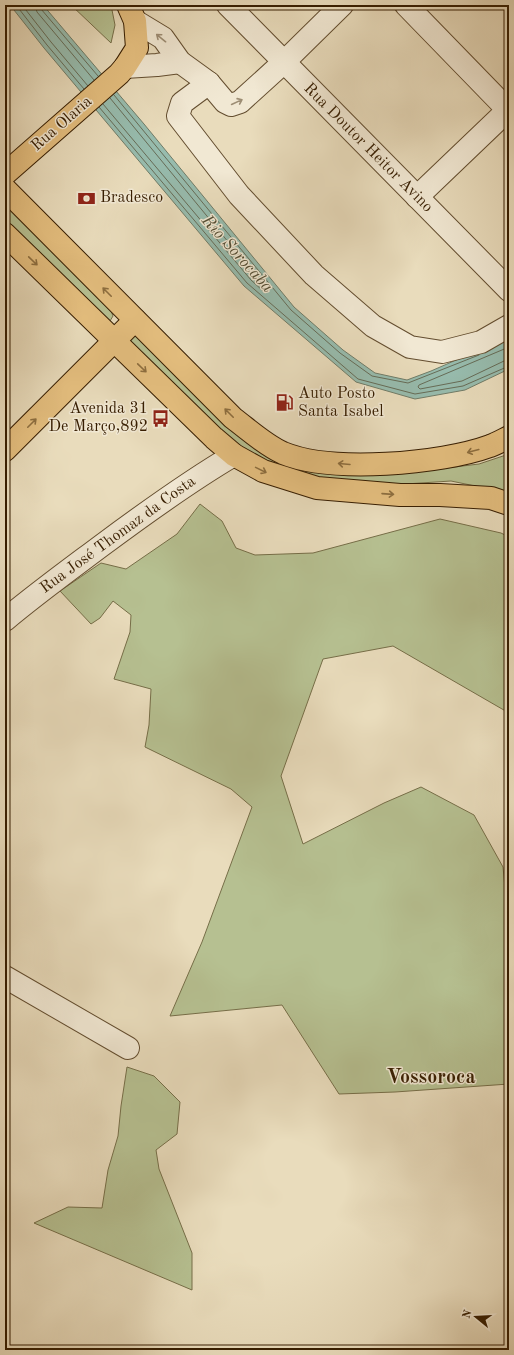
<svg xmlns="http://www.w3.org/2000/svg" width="514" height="1355" font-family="'Old Standard TT',serif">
<rect width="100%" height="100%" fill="#e9dcbc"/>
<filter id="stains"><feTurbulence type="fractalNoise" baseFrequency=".005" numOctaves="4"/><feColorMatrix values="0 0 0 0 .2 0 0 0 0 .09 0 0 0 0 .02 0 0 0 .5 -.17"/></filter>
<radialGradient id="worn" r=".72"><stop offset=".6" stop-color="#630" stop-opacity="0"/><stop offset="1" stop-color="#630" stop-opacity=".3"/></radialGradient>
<!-- green -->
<g fill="#b6c091" stroke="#766e48">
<path d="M71,5H111L115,25L111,43Z"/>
<path d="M5,203L111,311L113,316L110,321L105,324L5,226Z"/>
<path d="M136,331L272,456L430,470L479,464L509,454V493L451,481L390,485L293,476L226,443L127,341Z"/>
<path d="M200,504L222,521L236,548L255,555L313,553L440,519L501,533L509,537V713L393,646L323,659L281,776L303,844L384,803L421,787L474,815L503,867L509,929V1084L395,1092L339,1094L282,1005L170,1016L202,942L252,807L231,789L145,747L149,725L151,689L114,679L130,632L131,615L113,601L100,618L91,624L60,591L101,563L126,569L177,534Z"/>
<path d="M127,1067L154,1076L180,1102L177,1134L156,1150L159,1169L192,1253V1290L34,1223L68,1207L102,1208L108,1170L118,1136L121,1106Z"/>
</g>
<!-- water -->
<path fill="#97bcae" stroke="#707c68" d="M10,5H43L144,124L294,307L343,350L375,373L407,380L431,371L509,337V369L465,390L415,399L356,382L244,286L44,48Z"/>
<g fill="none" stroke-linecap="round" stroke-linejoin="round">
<!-- shore -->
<g stroke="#666c57" stroke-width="1">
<path d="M16,5L47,45L84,89"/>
<path d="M22,5L51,42L88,86"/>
<path d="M35,5L37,12L94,80"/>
<path d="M40,5L41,9L98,76"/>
<path d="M114,95L291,310L340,353L372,376L408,383L479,355"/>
<path d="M103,104L251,280L263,291H266V288L110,98"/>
<path d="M99,107L247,283L358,379L415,394L463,386L509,366"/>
<path d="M509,347L419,385L418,387L420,389L462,381L504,361H509"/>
</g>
<defs>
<g id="minor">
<path d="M228,5L509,290"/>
<path d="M406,5L509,111"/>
<path d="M135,21L163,38L180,62L209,83L225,102L231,105L240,102L284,62L342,5"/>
<path d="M125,67L157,65L180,62"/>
<path d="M209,83L182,103L178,116L239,195L314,275L373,326L410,347L442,352L481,342L509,326"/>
<path d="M417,197L509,109"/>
<path d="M5,620C36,594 69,570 101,546C144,514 188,482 234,455"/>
<path d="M5,977L128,1048"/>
</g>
<g id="major">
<path d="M5,174L119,74L125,67L137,48L135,21L128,5"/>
<path d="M5,450L135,320"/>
</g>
<g id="highway">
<path d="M5,189L233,418C249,430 265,445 283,453C331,473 441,464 490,446C496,444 503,440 509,437"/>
<path d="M5,234L214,438L234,455L263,471L317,488L400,495H440L491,498L509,504"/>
</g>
</defs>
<!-- minor casing -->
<use href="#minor" stroke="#634d2f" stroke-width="24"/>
<!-- major casing -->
<use href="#major" stroke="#361d00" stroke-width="24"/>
<!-- highway casing -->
<use href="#highway" stroke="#361d00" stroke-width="24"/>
<!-- minor -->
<use href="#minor" stroke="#f1e8d3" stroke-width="22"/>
<!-- major -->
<use href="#major" stroke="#e4be7e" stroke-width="22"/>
<!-- highway -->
<use href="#highway" stroke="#e4be7e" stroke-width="22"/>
</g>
<!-- one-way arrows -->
<defs><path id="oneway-shaft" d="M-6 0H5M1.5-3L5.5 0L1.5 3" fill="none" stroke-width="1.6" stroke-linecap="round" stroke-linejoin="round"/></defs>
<g stroke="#9d8d74">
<use href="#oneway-shaft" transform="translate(161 38) rotate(-141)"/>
<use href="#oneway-shaft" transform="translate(237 102) rotate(-25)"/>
</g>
<g stroke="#8d6e3f">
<use href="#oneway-shaft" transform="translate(33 261) rotate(44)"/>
<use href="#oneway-shaft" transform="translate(107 292) rotate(-135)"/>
<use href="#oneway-shaft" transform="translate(142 368) rotate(44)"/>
<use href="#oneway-shaft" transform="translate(229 413) rotate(-135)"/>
<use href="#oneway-shaft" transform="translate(32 423) rotate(-45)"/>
<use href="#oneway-shaft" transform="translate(473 451) rotate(165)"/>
<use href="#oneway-shaft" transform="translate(344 464) rotate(-175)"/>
<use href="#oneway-shaft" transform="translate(261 470) rotate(26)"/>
<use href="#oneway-shaft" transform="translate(388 494) rotate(4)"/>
</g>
<!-- icons -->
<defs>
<symbol id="bank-bare" viewBox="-9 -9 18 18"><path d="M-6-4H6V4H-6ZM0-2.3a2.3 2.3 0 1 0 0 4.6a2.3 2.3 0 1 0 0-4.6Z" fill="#8f2418" stroke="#f1e8d3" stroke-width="2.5" paint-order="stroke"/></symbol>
<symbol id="fuel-bare" viewBox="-9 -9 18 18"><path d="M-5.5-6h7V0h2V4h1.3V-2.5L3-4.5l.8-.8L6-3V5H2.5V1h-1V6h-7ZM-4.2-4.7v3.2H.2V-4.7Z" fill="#8f2418" stroke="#f1e8d3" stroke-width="2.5" paint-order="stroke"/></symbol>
<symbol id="bus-bare" viewBox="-9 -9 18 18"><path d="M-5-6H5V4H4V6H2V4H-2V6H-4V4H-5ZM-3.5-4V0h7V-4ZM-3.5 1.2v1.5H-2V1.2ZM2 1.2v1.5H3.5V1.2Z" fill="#8f2418" stroke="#f1e8d3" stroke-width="2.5" paint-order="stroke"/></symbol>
</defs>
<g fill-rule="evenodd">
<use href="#bank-bare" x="74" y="186" width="25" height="25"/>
<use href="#fuel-bare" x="272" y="390" width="25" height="25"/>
<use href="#bus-bare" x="148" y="406" width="25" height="25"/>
</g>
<g text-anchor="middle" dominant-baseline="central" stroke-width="3" stroke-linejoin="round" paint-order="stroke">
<!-- street labels -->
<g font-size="16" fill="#361d00" stroke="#f1e8d3">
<text transform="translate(62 124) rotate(-41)">Rua Olaria</text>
<text transform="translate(368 148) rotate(45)">Rua Doutor Heitor Avino</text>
<text transform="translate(118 535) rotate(-36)">Rua José Thomaz da Costa</text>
</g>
<!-- poi labels -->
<g font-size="16" fill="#361d00" stroke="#f1e8d3" text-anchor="start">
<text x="100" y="198">Bradesco</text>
<text x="298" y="394">Auto Posto<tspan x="298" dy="18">Santa Isabel</tspan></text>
<text x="148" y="409" text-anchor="end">Avenida 31<tspan x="148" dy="18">De Março,892</tspan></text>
</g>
<!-- water labels -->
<g font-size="17" font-style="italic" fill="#534d34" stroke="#f1e8d3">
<text transform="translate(237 254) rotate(48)">Rio Sorocaba</text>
</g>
<!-- district labels -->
<g font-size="20" font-weight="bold" fill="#361d00" stroke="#f1e8d3">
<text x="431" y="1078">Vossoroca</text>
</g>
</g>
<!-- margin -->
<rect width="514" height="1355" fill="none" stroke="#e9dcbc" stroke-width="20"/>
<rect x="6" y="6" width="502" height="1343" fill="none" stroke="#361d00" stroke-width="2"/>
<rect x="10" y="10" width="494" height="1335" fill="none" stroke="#361d00"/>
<!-- north arrow -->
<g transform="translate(476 1317) rotate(288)" stroke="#f1e8d3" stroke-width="3" paint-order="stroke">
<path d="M0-3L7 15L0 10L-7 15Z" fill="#361d00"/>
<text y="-6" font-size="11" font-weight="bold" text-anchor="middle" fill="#361d00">N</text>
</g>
<rect width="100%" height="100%" filter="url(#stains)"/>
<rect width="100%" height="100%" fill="url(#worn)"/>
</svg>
